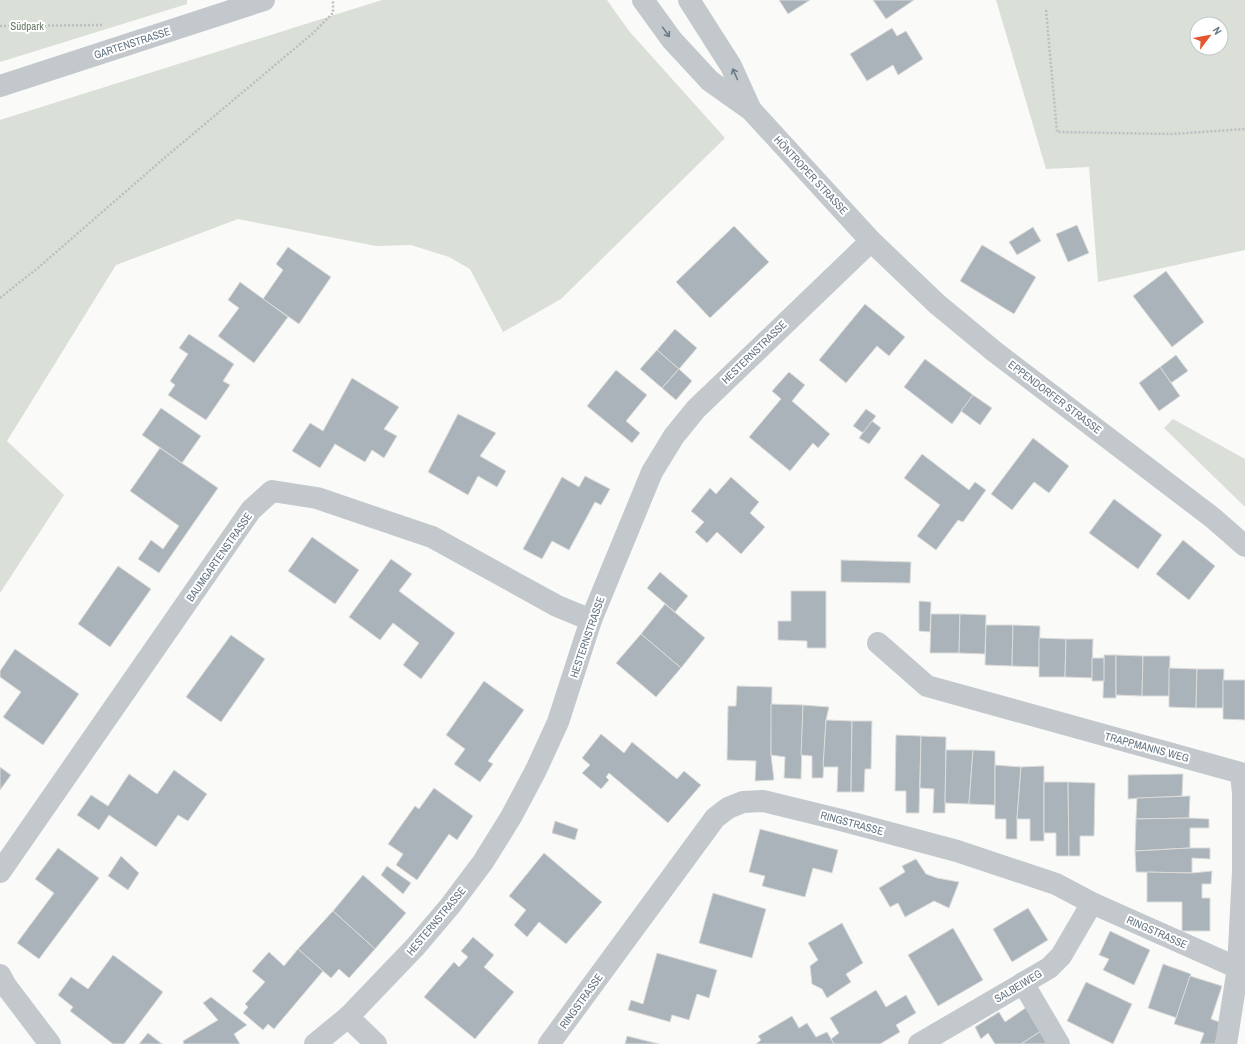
<svg xmlns="http://www.w3.org/2000/svg" width="1245" height="1044" font-family="'Archivo Narrow',sans-serif">
<rect width="100%" height="100%" fill="#fafaf8"/>
<!-- green -->
<g fill="#dadfd7" fill-rule="evenodd">
<path d="M0,0H187V4L0,62Z"/>
<path d="M382,0H607L629,31L725,138L561,299L503,332L470,269L449,257L411,245L376,246L238,219L116,265L7,441L64,495L0,593V120Z"/>
<path d="M996,0H1245V250L1098,282L1089,167L1046,169ZM1197,24H1221V48H1197Z"/>
<path d="M1173,419L1245,459V507L1164,428Z"/>
</g>
<!-- building -->
<g fill="#aab3b9" stroke="#dcdcda">
<path d="M779,0H810L788,14Z"/>
<path d="M873,0H914L886,19Z"/>
<path d="M892,28L897,36L906,31L923,59L898,75L893,65L867,81L850,54Z"/>
<path d="M1077,225L1089,253L1068,262L1056,234Z"/>
<path d="M734,226L769,262L710,318L676,282Z"/>
<path d="M1033,227L1041,241L1017,255L1009,242Z"/>
<path d="M982,245L1036,277L1014,314L960,281Z"/>
<path d="M288,247L331,277L299,324L263,299L283,270L276,264Z"/>
<path d="M1166,271L1204,322L1172,347L1133,296Z"/>
<path d="M240,282L288,317L254,363L218,336L239,308L228,300Z"/>
<path d="M865,304L905,337L889,356L877,346L846,383L819,360Z"/>
<path d="M675,329L697,348L679,369L657,350Z"/>
<path d="M189,334L234,364L223,381L230,385L206,420L168,395L175,385L170,381L188,354L179,348Z"/>
<path d="M657,350L679,369L662,388L640,369Z"/>
<path d="M1176,355L1188,371L1171,383L1160,367Z"/>
<path d="M925,359L973,395L952,424L904,387Z"/>
<path d="M1160,367L1180,396L1159,411L1139,383Z"/>
<path d="M679,369L692,381L676,400L662,388Z"/>
<path d="M616,370L647,395L626,421L640,433L632,443L587,406Z"/>
<path d="M789,372L805,385L792,401L830,434L818,448L813,443L790,471L749,437L781,399L772,391Z"/>
<path d="M352,378L399,407L384,429L397,436L384,458L372,450L365,462L335,444L320,468L292,451L310,423L323,431Z"/>
<path d="M973,395L992,408L980,425L961,411Z"/>
<path d="M161,408L201,436L182,463L142,435Z"/>
<path d="M866,409L876,416L863,433L853,426Z"/>
<path d="M458,414L496,433L480,456L506,471L497,487L478,476L468,495L428,472Z"/>
<path d="M872,421L881,428L869,444L859,438Z"/>
<path d="M1033,438L1069,466L1049,493L1034,482L1012,510L991,494Z"/>
<path d="M160,448L218,488L159,573L138,559L151,540L163,549L179,526L130,491Z"/>
<path d="M922,454L969,490L975,482L986,490L963,522L958,520L936,550L917,536L940,505L904,478Z"/>
<path d="M585,476L610,489L601,505L595,502L569,550L552,541L542,559L523,549L562,477L579,487Z"/>
<path d="M731,477L759,502L750,513L765,527L741,554L717,532L707,543L695,532L704,522L691,511L710,488L716,494Z"/>
<path d="M1114,499L1162,535L1138,569L1089,533Z"/>
<path d="M312,537L359,570L335,604L288,571Z"/>
<path d="M1183,540L1215,566L1189,600L1156,574Z"/>
<path d="M391,559L412,574L399,591L455,633L421,679L403,665L419,643L393,623L380,640L349,617Z"/>
<path d="M841,560L911,562L910,583L841,582Z"/>
<path d="M118,566L151,589L110,647L78,624Z"/>
<path d="M660,572L688,596L675,612L647,588Z"/>
<path d="M791,591H826V648H807V641L778,640V621H791Z"/>
<path d="M919,601L931,602L930,632L919,631Z"/>
<path d="M665,604L705,638L681,668L641,634Z"/>
<path d="M931,614H960L959,653H930Z"/>
<path d="M960,614L986,615L985,654L959,653Z"/>
<path d="M986,625H1013L1012,666L985,665Z"/>
<path d="M1013,625L1040,626L1039,667L1012,666Z"/>
<path d="M641,634L681,668L656,697L616,663Z"/>
<path d="M231,635L265,659L221,722L186,697Z"/>
<path d="M1039,638L1066,639L1065,677H1039Z"/>
<path d="M1066,639H1093L1092,678L1065,677Z"/>
<path d="M15,649L79,694L43,745L3,717L21,692L0,677V671Z"/>
<path d="M1104,655H1116V698H1103Z"/>
<path d="M1116,655L1143,656L1142,696L1116,695Z"/>
<path d="M1143,656H1170L1169,696H1142Z"/>
<rect x="1092" y="658" width="12" height="23"/>
<path d="M1169,668L1197,669L1196,708L1169,707Z"/>
<path d="M1197,669H1224L1223,708H1196Z"/>
<path d="M1223,680H1245V720L1223,719Z"/>
<path d="M484,681L524,710L488,761L493,764L480,782L454,764L465,749L446,735Z"/>
<path d="M737,686L772,687L771,755L774,780L755,781L756,761L727,760L728,706H736Z"/>
<path d="M771,704L803,705L801,779L784,778L785,757L771,755Z"/>
<path d="M803,705L829,707L826,720L823,778H812V756L801,755Z"/>
<path d="M826,720L852,721L851,792H837L838,767H823Z"/>
<path d="M852,721H872L871,769H865L864,792H851Z"/>
<path d="M601,734L624,753L632,742L677,779L684,771L701,785L668,823L609,773L606,777L609,780L601,789L582,773L590,765L582,758Z"/>
<path d="M896,735L921,736L919,813H906V791H895Z"/>
<path d="M921,736L946,737L945,813H933L934,789L920,788Z"/>
<path d="M946,750H973L969,804L945,803Z"/>
<path d="M973,750L995,751V805L969,804Z"/>
<path d="M995,765L1021,767L1017,819V839H1006V819H995Z"/>
<path d="M1044,766V841H1030V819H1017L1021,767Z"/>
<path d="M0,767L11,775L0,790Z"/>
<path d="M174,770L207,794L188,821L178,815L156,847L109,815L99,830L77,815L91,795L108,806L129,774L157,794Z"/>
<path d="M1183,774L1182,796L1128,799V775Z"/>
<path d="M1044,782H1068L1069,856H1056V833H1044Z"/>
<path d="M1068,782L1095,783L1094,836H1080V856H1069Z"/>
<path d="M434,788L473,816L457,840L449,834L417,880L396,865L403,854L388,844L415,806L419,809Z"/>
<path d="M1190,796L1189,818L1136,819L1137,798Z"/>
<path d="M1189,818L1209,819V828H1190V848L1135,851L1136,819Z"/>
<path d="M555,821L578,829L575,840L552,833Z"/>
<path d="M760,829L838,850L832,873L813,868L805,897L762,886L765,876L749,872Z"/>
<path d="M58,848L99,878L39,959L17,943L54,893L35,879Z"/>
<path d="M1190,848H1210V859L1192,858V873L1136,872L1135,851Z"/>
<path d="M544,853L602,902L566,944L539,922L527,937L514,925L526,910L509,896Z"/>
<path d="M121,856L139,873L128,890L108,876Z"/>
<path d="M916,859L926,874L937,878L959,882L949,908L934,901L905,917L898,903L890,907L879,888L905,872L902,866Z"/>
<path d="M387,866L411,883L403,894L381,875Z"/>
<path d="M1212,871L1211,884H1202V898H1210V931H1182V902H1147V872L1192,873Z"/>
<path d="M363,875L406,913L375,949L333,911Z"/>
<path d="M713,893L766,909L752,958L699,943Z"/>
<path d="M1028,908L1048,940L1012,962L993,929Z"/>
<path d="M333,911L375,949L349,978L339,969L331,978L298,949Z"/>
<path d="M842,923L863,963L846,974L851,982L827,998L822,989L812,984L810,966L818,960L808,943Z"/>
<path d="M953,928L983,980L938,1006L908,955Z"/>
<path d="M1110,931L1150,950L1134,985L1103,970L1109,959L1099,955Z"/>
<path d="M473,937L494,955L484,967L514,992L475,1039L424,997L454,962L459,967L468,957L461,951Z"/>
<path d="M298,949L323,971L274,1029L268,1024L263,1030L243,1013L248,1007L245,1004L265,982L252,971L269,952L284,966Z"/>
<path d="M657,953L717,970L709,998L697,994L689,1020L672,1015L670,1022L628,1010L631,1000L643,1004Z"/>
<path d="M113,955L163,992L124,1044H113L70,1011L73,1007L58,995L71,977L88,989Z"/>
<path d="M1163,964L1191,974L1177,1018L1148,1008Z"/>
<path d="M1190,976L1222,986L1211,1019L1222,1023L1215,1044H1200L1204,1033L1174,1024Z"/>
<path d="M1086,982L1132,1004L1113,1044L1067,1021Z"/>
<path d="M876,990L886,1007L906,995L916,1013L896,1025L900,1032L880,1044H834L831,1039L839,1033L830,1018Z"/>
<path d="M211,997L247,1025L234,1034L240,1044H184L183,1041L218,1020L203,1003Z"/>
<path d="M1027,1007L1041,1031L1021,1044H995L988,1033L981,1039L975,1027L999,1012L1005,1022Z"/>
<path d="M792,1016L799,1028L807,1023L816,1037L827,1032L834,1044H756L761,1040L758,1036Z"/>
<path d="M1041,1031L1048,1044H1021Z"/>
<path d="M148,1033L162,1044H163H139Z"/>
<path d="M627,1036L659,1044H625Z"/>
</g>
<g fill="none" stroke-linecap="round" stroke-linejoin="round">
<!-- path -->
<g stroke="#bbbfc2" stroke-width="2.5" stroke-dasharray="2 2" stroke-linecap="butt">
<path d="M1046,10L1057,132L1172,134L1245,129"/>
<path d="M0,26L103,25"/>
<path d="M0,298L39,267L162,160L312,34L333,13V0"/>
</g>
<!-- minor -->
<g stroke="#c3c8cc" stroke-width="22">
<path d="M643,0L672,40L710,81L751,110L871,241L937,304L995,352L1213,518L1245,546"/>
<path d="M689,0L731,66L750,108"/>
<path d="M0,86L264,0"/>
<path d="M878,643L927,686L1241,773L1243,794V872L1238,968L1226,1044"/>
<path d="M0,872L251,510L272,491L317,498L432,537L557,606L591,620"/>
<path d="M0,975L6,986L50,1044"/>
<path d="M1023,983L1059,1044"/>
<path d="M348,1017L376,1044"/>
<path d="M315,1044L348,1017L416,946L450,906L483,862L511,817L536,770L558,722L591,620L652,472L674,436L696,409L871,241"/>
<path d="M549,1044L715,818L728,808L743,802L763,801L841,820L957,851L1056,884L1092,903L1238,968L1245,978"/>
<path d="M919,1044L1049,968L1061,956L1092,903"/>
</g>
</g>
<!-- one-way arrows -->
<defs><path id="oneway-shaft" d="M-6 0H5M1.5-3L5.5 0L1.5 3" fill="none" stroke-width="1.6" stroke-linecap="round" stroke-linejoin="round"/></defs>
<g stroke="#6a7a87">
<use href="#oneway-shaft" transform="translate(666 32) rotate(54)"/>
<use href="#oneway-shaft" transform="translate(735 74) rotate(-114)"/>
</g>
<g text-anchor="middle" dominant-baseline="central" stroke-width="4" stroke-linejoin="round" paint-order="stroke">
<!-- park labels -->
<g font-size="11" fill="#687a64" stroke="#fff">
<text x="27" y="26">Südpark</text>
</g>
<!-- street labels -->
<g font-size="11" fill="#657683" stroke="#fff">
<text transform="translate(132 43) rotate(-18)">GARTENSTRASSE</text>
<text transform="translate(811 175) rotate(47)">HÖNTROPER STRASSE</text>
<text transform="translate(754 352) rotate(-44)">HESTERNSTRASSE</text>
<text transform="translate(1055 397) rotate(37)">EPPENDORFER STRASSE</text>
<text transform="translate(219 557) rotate(-55)">BAUMGARTENSTRASSE</text>
<text transform="translate(587 637) rotate(-71)">HESTERNSTRASSE</text>
<text transform="translate(1147 747) rotate(15)">TRAPPMANNS WEG</text>
<text transform="translate(852 823) rotate(15)">RINGSTRASSE</text>
<text transform="translate(436 921) rotate(-50)">HESTERNSTRASSE</text>
<text transform="translate(1157 932) rotate(24)">RINGSTRASSE</text>
<text transform="translate(1018 986) rotate(-31)">SALBEIWEG</text>
<text transform="translate(581 1001) rotate(-54)">RINGSTRASSE</text>
</g>
</g>
<!-- north arrow -->
<g transform="translate(1209 36) rotate(58)"><circle r="19" fill="#ffffff" stroke="#c1c8cd"/>
<path d="M0-3L7 15L0 10L-7 15Z" fill="#e4572e"/>
<text y="-6" font-size="11" font-weight="bold" text-anchor="middle" fill="#657683">N</text>
</g>
</svg>
